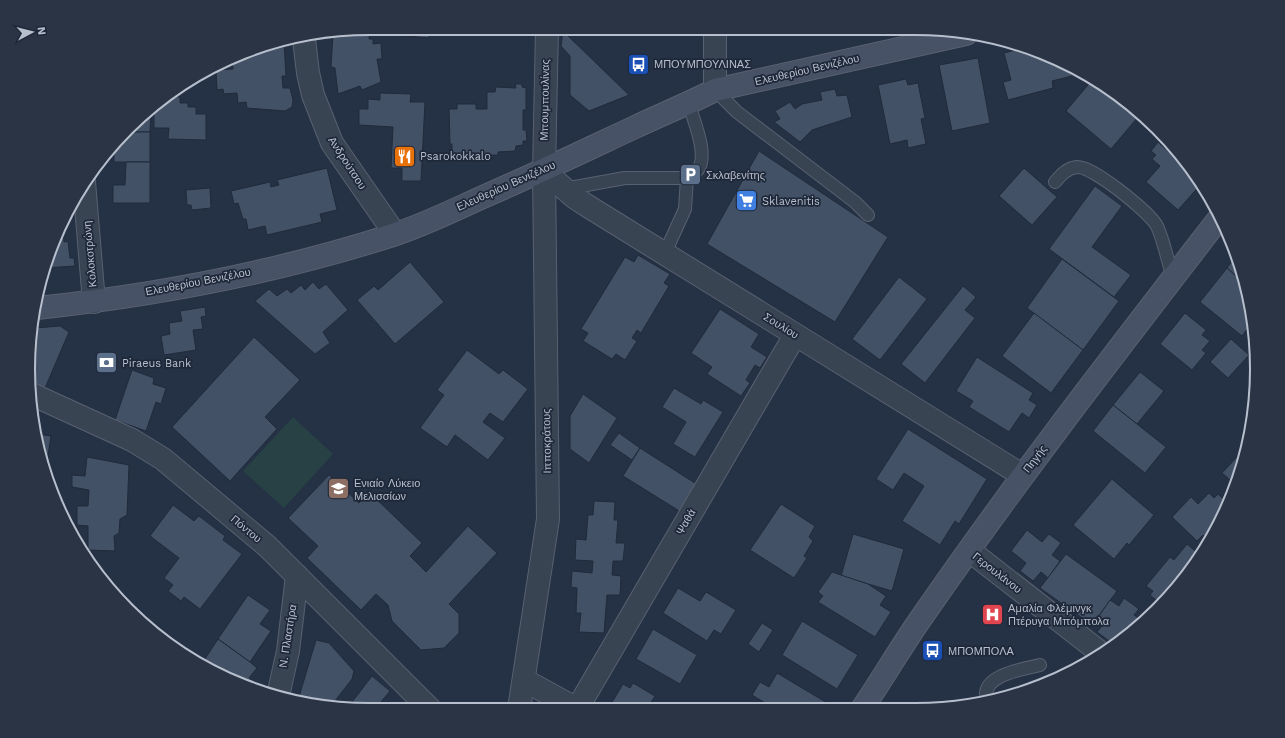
<svg xmlns="http://www.w3.org/2000/svg" width="1285" height="738" font-family="'Work Sans',sans-serif">
<rect width="100%" height="100%" fill="#253144"/>
<!-- green -->
<path fill="#274145" d="M293,417L333,454L284,508L243,471Z"/>
<!-- building -->
<g fill="#435166" stroke="#202a3b">
<path d="M370,28L369,39H373V44L381,43L382,59H377L381,82L362,90L360,86L338,94L335,68L331,67L333,34Z"/>
<path d="M384,28H429V38L384,34Z"/>
<path d="M471,28H525V30L491,32V30L471,32Z"/>
<path d="M768,29H801V35H778V30H768Z"/>
<path d="M563,31L629,95L589,111L570,95V56L561,46Z"/>
<path d="M284,42L286,76H282L283,88H290L293,100L292,107L285,111L247,108L246,102L238,103L237,93L224,94L223,89L217,90L216,70L233,69L232,61L260,46Z"/>
<path d="M1027,47L1070,68L1072,76L1052,81L1053,88L1008,100L1003,82L1011,80L1004,53Z"/>
<path d="M978,58L990,123L952,131L939,65Z"/>
<path d="M906,79L908,85L918,83L925,118L921,119L926,144L908,148L907,140L890,144L878,85Z"/>
<path d="M1093,79L1138,117L1111,149L1066,111Z"/>
<path d="M515,84H522V87L526,88V110H523V130H526L527,141H523V145L516,146L515,151L498,152V155L452,156V144H450L449,109H457V104H476V109H487V92H495L496,87L516,88Z"/>
<path d="M835,89L837,96L847,95L852,117L812,130L800,142L774,122L780,119L775,111L790,102L795,109L802,104L822,100L820,92Z"/>
<path d="M380,93L411,94L410,102H425L421,181H402V168H391L393,127L359,125V109H368V99L380,100Z"/>
<path d="M166,96L180,97V103H188V107H196V114H206V140L168,139L169,128H154V106Z"/>
<path d="M151,110L150,132H130Z"/>
<path d="M130,132H150V162H114V149Z"/>
<path d="M1158,142L1171,154L1175,149L1202,183L1178,210L1146,182L1160,166L1152,159L1156,155L1151,151Z"/>
<path d="M759,151L888,237L835,322L707,244Z"/>
<path d="M126,162H150V203H113V185H125Z"/>
<path d="M327,168L337,210L320,214L322,222L267,235L265,226L248,230L246,219H243L238,203L234,204L231,191L270,182L271,187L279,185L277,180Z"/>
<path d="M1024,168L1057,197L1032,225L999,196Z"/>
<path d="M1095,186L1122,206L1092,247L1131,275L1114,297L1049,249Z"/>
<path d="M210,188L211,208L192,210L191,205H187L186,190Z"/>
<path d="M63,230L64,242L68,241L70,258H74L75,266L45,268Z"/>
<path d="M638,255L670,274L664,283L669,286L641,333L637,330L632,338L637,341L625,360L616,354L612,359L583,341L588,333L581,329L625,257L634,262Z"/>
<path d="M1236,256L1244,283L1227,268Z"/>
<path d="M1062,259L1119,301L1083,350L1027,308Z"/>
<path d="M410,262L444,302L395,344L357,300L374,286L378,290Z"/>
<path d="M1227,268L1244,283L1250,302L1252,323L1242,336L1200,302Z"/>
<path d="M899,277L927,299L880,360L852,339Z"/>
<path d="M313,282L319,289L326,284L348,310L323,332L330,343L315,354L255,301L269,289L277,296L287,289L291,293L301,285L305,290Z"/>
<path d="M963,286L976,297L965,310L975,318L925,383L901,364Z"/>
<path d="M205,307L206,316L201,317L203,329L193,330L196,350L164,355L161,336L170,334L169,323L182,321L180,311Z"/>
<path d="M720,309L759,334L751,347L767,357L760,368L755,365L746,380L750,383L741,396L707,374L712,367L691,353Z"/>
<path d="M1034,313L1083,350L1051,393L1002,356Z"/>
<path d="M1185,313L1206,330L1202,335L1210,341L1202,350L1206,353L1192,370L1160,344Z"/>
<path d="M60,326L69,332L45,388L30,381L35,328Z"/>
<path d="M254,337L300,380L265,417L277,429L230,481L172,427Z"/>
<path d="M1231,339L1249,355L1228,378L1210,362Z"/>
<path d="M467,350L499,374L503,370L528,389L503,422L490,413L483,422L505,438L488,460L455,435L447,447L420,428L444,395L437,390Z"/>
<path d="M977,357L1033,393L1029,400L1037,405L1029,418L1022,413L1009,432L969,407L973,401L956,391Z"/>
<path d="M132,370L154,378L153,384L166,388L161,404L156,402L146,431L115,420Z"/>
<path d="M1140,372L1164,391L1137,424L1113,405Z"/>
<path d="M674,388L701,404L703,400L723,412L695,457L673,444L686,422L662,407Z"/>
<path d="M583,394L617,418L589,463L570,449V416Z"/>
<path d="M1113,405L1166,447L1145,473L1093,431Z"/>
<path d="M908,429L987,479L959,524L955,521L940,545L902,521L924,486L904,473L893,490L876,479Z"/>
<path d="M619,433L640,448L632,460L610,445Z"/>
<path d="M37,434L51,436L45,474Z"/>
<path d="M1248,445L1236,485L1222,473Z"/>
<path d="M640,448L698,485L681,512L623,476Z"/>
<path d="M87,457L129,465L127,515L120,519L119,533L114,536L115,551L88,550V526L77,525V506H88L89,490L72,487V475L85,476Z"/>
<path d="M329,475L359,503L369,492L422,543L410,556L426,572L468,526L497,553L449,604L459,614V633L444,648L421,650L392,621L388,605L376,594L361,610L307,558L318,546L288,518Z"/>
<path d="M1112,479L1154,515L1129,545L1127,543L1114,559L1073,525Z"/>
<path d="M1209,493L1214,498L1218,494L1229,504L1209,541L1203,535L1197,541L1172,517L1191,497L1198,504Z"/>
<path d="M594,501L615,502L614,520H618L616,543H625L623,561H613L612,575L621,576L620,595H607L604,633L579,632L581,613H576L577,588L571,587L572,571L592,573L593,561L575,560L576,539L586,540L588,515H593Z"/>
<path d="M781,504L815,526L809,537L813,541L804,556L807,558L794,578L750,550Z"/>
<path d="M173,505L194,521L199,516L225,536L223,540L242,554L200,609L184,597L181,601L168,591L173,585L164,578L179,558L150,536Z"/>
<path d="M1027,530L1042,542L1049,534L1061,543L1052,555L1060,561L1048,578L1041,572L1033,581L1020,571L1026,563L1011,551Z"/>
<path d="M853,534L904,549L892,591L841,576Z"/>
<path d="M1187,544L1201,556L1162,605L1150,595L1153,591L1146,586L1170,557L1174,560Z"/>
<path d="M1066,554L1117,591L1092,625L1040,588Z"/>
<path d="M832,572L868,584L886,596L880,605L891,612L875,637L818,602L823,596L818,592Z"/>
<path d="M678,588L700,601L706,592L736,610L721,634L714,630L707,641L663,613Z"/>
<path d="M248,595L270,610L260,624L271,631L250,662L218,639Z"/>
<path d="M1124,598L1139,609L1134,615L1143,621L1122,637L1119,634L1112,643L1097,632L1106,621L1099,616L1110,600L1119,606Z"/>
<path d="M802,621L858,655L837,689L782,655Z"/>
<path d="M762,623L773,630L759,652L748,644Z"/>
<path d="M653,629L697,655L680,684L636,659Z"/>
<path d="M218,639L250,662L257,668L249,678L253,682L249,687L203,662Z"/>
<path d="M316,640L329,643L354,671L352,679L331,706L298,700Z"/>
<path d="M777,673L829,704L826,709H775L752,695L760,682L769,687Z"/>
<path d="M372,676L390,691L380,703L388,709H354L357,706L352,702Z"/>
<path d="M633,683L655,696L647,709H608L623,684L630,688Z"/>
</g>
<g fill="none" stroke-linecap="round" stroke-linejoin="round">
<defs>
<g id="lane">
<path d="M715,90L737,112L855,202L868,215"/>
<path d="M1055,182C1061,175 1067,168 1077,167C1093,166 1149,212 1157,226C1164,241 1167,260 1173,276"/>
<path d="M564,189L625,178H687C691,175 697,172 699,168C708,153 693,119 689,104"/>
<path d="M665,253L685,209L687,178"/>
<path d="M987,700C979,675 1024,669 1040,665"/>
</g>
<g id="street">
<path d="M304,39L308,73L313,95L332,143L395,234"/>
<path d="M715,90V28"/>
<path d="M544,171L574,197L586,205L1022,475"/>
<path d="M84,182L94,302"/>
<path d="M29,393L132,440L163,459L267,546L430,709"/>
<path d="M970,551L1101,653"/>
<path d="M524,680L577,709"/>
<path d="M278,696L288,651L297,576"/>
<path d="M519,709L548,519L544,171L547,28"/>
<path d="M577,709L795,335"/>
</g>
<g id="secondary">
<path d="M37,308C157,295 278,272 393,235C427,224 460,207 492,193C540,172 586,150 633,128C660,115 688,104 715,90L966,34"/>
<path d="M862,709C883,678 902,645 924,614C1018,478 1119,348 1220,217"/>
</g>
</defs>
<!-- lane casing -->
<use href="#lane" stroke="#586171" stroke-width="14"/>
<!-- street casing -->
<use href="#street" stroke="#586171" stroke-width="24"/>
<!-- secondary casing -->
<use href="#secondary" stroke="#586171" stroke-width="24"/>
<!-- lane -->
<use href="#lane" stroke="#394453" stroke-width="12"/>
<!-- street -->
<use href="#street" stroke="#394453" stroke-width="22"/>
<!-- secondary -->
<use href="#secondary" stroke="#475267" stroke-width="22"/>
</g>
<!-- icons -->
<defs>
<symbol id="bus-square" viewBox="-11 -11 22 22"><rect x="-9" y="-9" width="18" height="18" rx="4" fill="#1a4fb4" stroke="#1e2839"/><path d="M-5-6H5V4H4V6H2V4H-2V6H-4V4H-5ZM-3.5-4V0h7V-4ZM-3.5 1.2v1.5H-2V1.2ZM2 1.2v1.5H3.5V1.2Z" fill="#fff"/></symbol>
<symbol id="restaurant-square" viewBox="-11 -11 22 22"><rect x="-9" y="-9" width="18" height="18" rx="4" fill="#e8710a" stroke="#1e2839"/><path d="M-5-6h1v4h1v-4h1v4h1v-4h1v5L-1.5 .5V6h-2V.5L-5-1ZM5-6V6H3V1.5H1.5Q1.5-4 5-6Z" fill="#fff"/></symbol>
<symbol id="parking-square" viewBox="-11 -11 22 22"><rect x="-9" y="-9" width="18" height="18" rx="4" fill="#5c6f8a" stroke="#1e2839"/><path d="M-3.5-5.5H1a3.5 3.5 0 0 1 0 7H-1V5.5H-3.5ZM-1-3.4V-.6H.8a1.4 1.4 0 0 0 0-2.8Z" fill="#fff"/></symbol>
<symbol id="supermarket-square" viewBox="-11 -11 22 22"><rect x="-9" y="-9" width="18" height="18" rx="4" fill="#3f7fe0" stroke="#1e2839"/><path d="M-6-5.5h2.5l.6 2H6L4.5 2H-2.5L-4.4-4H-6ZM-1.5 3.2a1.3 1.3 0 1 0 .1 0ZM3 3.2a1.3 1.3 0 1 0 .1 0Z" fill="#fff"/></symbol>
<symbol id="bank-square" viewBox="-11 -11 22 22"><rect x="-9" y="-9" width="18" height="18" rx="4" fill="#5c6f8a" stroke="#1e2839"/><path d="M-6-4H6V4H-6ZM0-2.3a2.3 2.3 0 1 0 0 4.6a2.3 2.3 0 1 0 0-4.6Z" fill="#fff"/></symbol>
<symbol id="school-square" viewBox="-11 -11 22 22"><rect x="-9" y="-9" width="18" height="18" rx="4" fill="#8d6e63" stroke="#1e2839"/><path d="M0-5L7-2L0 1L-7-2ZM-4 1L0 2.5L4 1V4Q0 6-4 4Z" fill="#fff"/></symbol>
<symbol id="hospital-square" viewBox="-11 -11 22 22"><rect x="-9" y="-9" width="18" height="18" rx="4" fill="#e0444e" stroke="#1e2839"/><path d="M-5-5h3v3.5h4V-5h3V5h-3V1.5h-4V5h-3Z" fill="#fff"/></symbol>
</defs>
<g fill-rule="evenodd">
<use href="#bus-square" x="626" y="52" width="25" height="25"/>
<use href="#restaurant-square" x="392" y="144" width="25" height="25"/>
<use href="#parking-square" x="678" y="162" width="25" height="25"/>
<use href="#supermarket-square" x="734" y="188" width="25" height="25"/>
<use href="#bank-square" x="94" y="350" width="25" height="25"/>
<use href="#school-square" x="326" y="476" width="25" height="25"/>
<use href="#hospital-square" x="980" y="602" width="25" height="25"/>
<use href="#bus-square" x="920" y="638" width="25" height="25"/>
</g>
<g text-anchor="middle" dominant-baseline="central" stroke-width="3.5" stroke-linejoin="round" paint-order="stroke">
<!-- poi labels -->
<g font-size="11" fill="#b7bfcd" stroke="#1e2839" text-anchor="start">
<text x="654" y="64">ΜΠΟΥΜΠΟΥΛΙΝΑΣ</text>
<text x="420" y="156">Psarokokkalo</text>
<text x="706" y="175">Σκλαβενίτης</text>
<text x="762" y="201">Sklavenitis</text>
<text x="122" y="363">Piraeus Bank</text>
<text x="354" y="483">Ενιαίο Λύκειο<tspan x="354" dy="13">Μελισσίων</tspan></text>
<text x="1008" y="608">Αμαλία Φλέμινγκ<tspan x="1008" dy="13">Πτέρυγα Μπόμπολα</tspan></text>
<text x="948" y="651">ΜΠΟΜΠΟΛΑ</text>
</g>
<!-- street labels -->
<g font-size="11" fill="#b7bfcd" stroke="#1e2839">
<text transform="translate(807 70) rotate(-13)">Ελευθερίου Βενιζέλου</text>
<text transform="translate(545 100) rotate(-89)">Μπουμπουλίνας</text>
<text transform="translate(347 163) rotate(57)">Ανδρούτσου</text>
<text transform="translate(506 186) rotate(-24)">Ελευθερίου Βενιζέλου</text>
<text transform="translate(90 254) rotate(-95)">Κολοκοτρώνη</text>
<text transform="translate(198 282) rotate(-11)">Ελευθερίου Βενιζέλου</text>
<text transform="translate(781 326) rotate(32)">Σουλίου</text>
<text transform="translate(547 441) rotate(-91)">Ιπποκράτους</text>
<text transform="translate(1035 459) rotate(-53)">Πηγής</text>
<text transform="translate(686 522) rotate(-60)">Ψαθά</text>
<text transform="translate(246 529) rotate(40)">Πόντου</text>
<text transform="translate(997 573) rotate(38)">Γερουλάνου</text>
<text transform="translate(288 636) rotate(-81)">Ν. Πλαστήρα</text>
</g>
</g>
<!-- crop -->
<path d="M0 0H1285V738H0ZM369 35H916A334 334 0 0 1 1250 369V369A334 334 0 0 1 916 703H369A334 334 0 0 1 35 369V369A334 334 0 0 1 369 35Z" fill="#2a3445" fill-rule="evenodd"/>
<path fill="none" stroke="#b7bfcd" stroke-width="2" d="M369 35H916A334 334 0 0 1 1250 369V369A334 334 0 0 1 916 703H369A334 334 0 0 1 35 369V369A334 334 0 0 1 369 35Z"/>
<!-- north arrow -->
<g transform="translate(32 32) rotate(83)" stroke="#1e2839" stroke-width="3" paint-order="stroke">
<path d="M0-3L7 15L0 10L-7 15Z" fill="#b7bfcd"/>
<text y="-6" font-size="11" font-weight="bold" text-anchor="middle" fill="#b7bfcd">N</text>
</g>
</svg>
